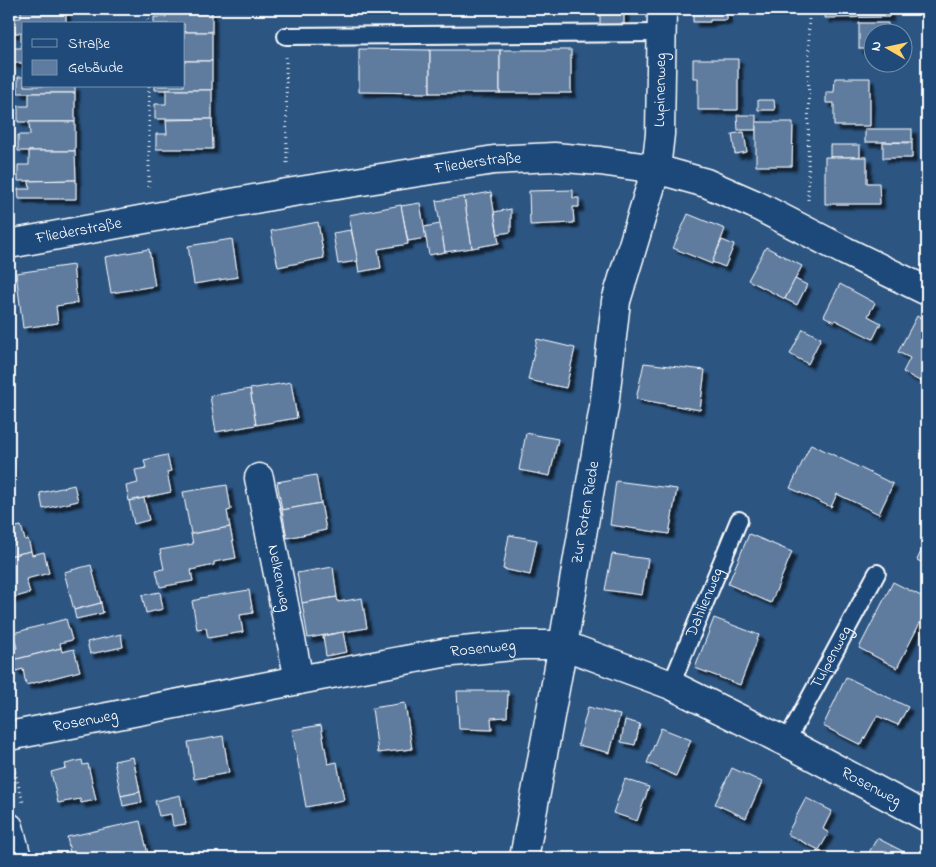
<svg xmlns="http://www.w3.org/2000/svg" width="936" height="867" font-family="'Indie Flower',sans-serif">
<defs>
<filter id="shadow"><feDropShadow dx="4.5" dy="4.5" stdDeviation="1" flood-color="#0009"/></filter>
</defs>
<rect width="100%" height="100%" fill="#2c5582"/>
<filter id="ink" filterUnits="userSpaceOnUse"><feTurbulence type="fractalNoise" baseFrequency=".02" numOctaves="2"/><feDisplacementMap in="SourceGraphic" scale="10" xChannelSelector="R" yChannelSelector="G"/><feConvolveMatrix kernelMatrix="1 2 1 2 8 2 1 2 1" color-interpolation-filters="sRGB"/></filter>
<g filter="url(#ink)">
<!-- building -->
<g fill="#5e7c9f" stroke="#fff" filter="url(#shadow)">
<path d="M21,9H66V24H24V33H9V18H21Z"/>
<path d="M166,9H212V32H184V24H154V17H166Z"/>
<rect x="600" y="9" width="24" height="19"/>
<path d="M693,9H727V20H710V22H693Z"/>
<path d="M826,9H889V17L825,18Z"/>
<path d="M859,23H888V32H874V49H859Z"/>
<rect x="184" y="32" width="28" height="29"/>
<path d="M21,33H24V63H10L9,48H21Z"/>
<path d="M359,49L430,50V93L359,92Z"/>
<rect x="430" y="50" width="70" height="43"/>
<rect x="500" y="50" width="71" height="43"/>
<path d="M693,59H738V110H698V78H693Z"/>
<path d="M184,61H212V90H155V86H184Z"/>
<path d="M18,77H24V86H75V93H18Z"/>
<path d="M835,78H870V126H834V103H826V92H834Z"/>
<path d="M166,90H212V119H155V104H166Z"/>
<path d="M29,93H75V122H18V106H29Z"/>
<path d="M758,100H774L775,110H758Z"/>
<path d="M737,115H756V130H738Z"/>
<path d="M212,119L213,149H156V134H167L166,120Z"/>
<path d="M29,122H75V151H18V135H30Z"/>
<path d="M756,122H793L792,166H756Z"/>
<rect x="865" y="129" width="47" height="13"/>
<path d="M744,132L747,152L735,154L732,134Z"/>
<path d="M883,142L912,143V158H883Z"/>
<rect x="830" y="145" width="30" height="12"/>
<path d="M29,151H75L76,180L18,181V165H29Z"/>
<path d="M825,157H867V183H879L880,204H825Z"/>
<path d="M76,180V199H19L18,189H30L29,181Z"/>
<path d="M573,190V198H579V207H573L574,223L530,225L529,191Z"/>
<path d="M491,192L499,243L472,248L464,197Z"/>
<path d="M464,197L472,248L445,252L436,201Z"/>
<path d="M420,203L426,238L408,241L401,206Z"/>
<path d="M401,205L408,244L378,249L381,268L359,272L349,215Z"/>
<path d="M511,209V232L498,234L494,212Z"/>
<path d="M688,214L725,229L712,264L673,248Z"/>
<path d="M318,222L324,258L278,267L271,231Z"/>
<path d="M440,224L445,252L429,255L424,227Z"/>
<path d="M351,230L358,261L338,264L333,233Z"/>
<path d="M232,239L238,277L194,284L188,246Z"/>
<path d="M722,240L734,245L725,267L712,262Z"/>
<path d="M766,247L802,266L785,299L748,280Z"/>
<path d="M149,249L155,286L111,293L105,257Z"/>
<path d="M73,265L77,303L56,306L58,323L23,328L16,273Z"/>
<path d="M795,279L807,285L797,305L785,299Z"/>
<path d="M840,284L875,303L868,316L881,323L873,339L835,320L834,322L824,316Z"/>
<path d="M917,316L924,320L923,329L927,330V385L903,372L910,358L898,352Z"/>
<path d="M803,329L821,338L808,364L790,354Z"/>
<path d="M537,339L575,348L566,388L528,380Z"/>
<path d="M644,363L705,370L700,410L636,399Z"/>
<path d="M291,382L297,418L256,425L250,389Z"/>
<path d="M250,389L256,425L216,432L210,396Z"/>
<path d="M526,433L558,439L550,476L519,470Z"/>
<path d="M811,444L893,484L879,514L837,494L831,507L790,488Z"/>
<path d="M167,455L171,471L167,472L171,492L129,501L126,486L138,483L135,470L146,468L144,460Z"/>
<path d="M9,458L12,472L9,473Z"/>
<path d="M316,475L321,503L282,510L277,482Z"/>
<path d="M616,481L677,489L669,534L610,525Z"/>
<path d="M74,485L78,501L43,509L40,493Z"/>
<path d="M227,485L231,510L227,511L230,527L191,534L183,492Z"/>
<path d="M144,498L149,520L134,524L129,501Z"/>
<path d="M321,503L326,530L287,538L282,510Z"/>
<path d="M9,514L12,528L21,526L25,540L28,539L31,551L9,556Z"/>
<path d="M230,527L236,558L214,562V565L191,570L193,581L160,587L156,570L164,569L160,550L193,544L191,534Z"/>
<path d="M749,534L792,552L771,603L728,584Z"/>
<path d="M509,535L537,540L530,575L503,569Z"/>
<path d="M927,539V565L917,560Z"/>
<path d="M31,551L32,555L44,552L49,573L26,579L30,593L9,599V556Z"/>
<path d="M612,554L648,559L642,595L605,590Z"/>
<path d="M91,565L101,603L74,610L64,572Z"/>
<path d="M333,567L337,597L302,603L297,573Z"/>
<path d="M893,582L927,599V609L897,668L859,648Z"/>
<path d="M249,590L253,613L240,615L243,632L208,638L206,628L197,629L192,601L200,599V598Z"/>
<path d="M160,592L163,609L146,613L142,595Z"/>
<path d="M337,597L338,602L362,598L367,628L308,638L302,603Z"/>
<path d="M101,603L103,613L76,619L74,610Z"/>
<path d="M714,618L759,635L740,685L695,668Z"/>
<path d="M66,619L72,640L60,643L61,648L13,660L11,649L17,648L13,633Z"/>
<path d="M343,632L347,652L326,656L323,636Z"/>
<path d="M121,634L123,647L90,654L87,642Z"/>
<path d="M61,648L62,652L74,649L80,671L26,685L23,669L16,671L13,660Z"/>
<path d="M846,677L908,707L898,725L877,716L861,745L823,726Z"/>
<path d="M457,691H508L507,717L491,718L492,730L459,729Z"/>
<path d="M405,703L412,749L378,753L372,708Z"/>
<path d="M588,707L620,715L610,753L578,745Z"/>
<path d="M625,720L640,724L635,745L621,742Z"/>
<path d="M321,725L328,764L337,762L344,800L306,807L292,730Z"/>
<path d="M661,728L691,740L676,776L647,763Z"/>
<path d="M223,736L229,773L194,779L188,742Z"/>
<path d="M133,757L140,792L121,796L114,761Z"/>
<path d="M82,760L83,765L88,764L96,800L81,803L80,799L58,803L51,772L66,768L65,764Z"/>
<path d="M732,768L762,782L746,818L715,804Z"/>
<path d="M625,779L649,787L637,821L613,813Z"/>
<path d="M140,792L142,802L123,806L121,796Z"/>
<path d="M180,795L186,824L173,826L171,814L159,816L155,801Z"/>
<path d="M806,798L832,811L823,829L829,833L819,850L787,834Z"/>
<path d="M140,821L149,858H71L67,837Z"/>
<path d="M877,838L910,855L908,858H866Z"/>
</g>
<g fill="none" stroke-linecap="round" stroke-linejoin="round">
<defs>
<g id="lane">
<path d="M286,36L662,33"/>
<path id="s1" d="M671,685L739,520"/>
<path id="s2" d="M786,742L877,573"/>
</g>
<g id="street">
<path id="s3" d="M9,244L287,193L494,160L554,157L600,161L656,169L706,183L754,204L845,251L927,291"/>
<path id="s4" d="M259,478L299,680"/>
<path id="s5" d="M9,736L299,680L443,653L522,645H563L671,685L786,742L927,817"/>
<path id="s6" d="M524,858L563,645L604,407L616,301L656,169L660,134L662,9"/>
</g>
<path id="secondary" d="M9,827L17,858"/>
</defs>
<!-- lane casing -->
<use href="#lane" stroke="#fff" stroke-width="20"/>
<!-- street casing -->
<use href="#street" stroke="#fff" stroke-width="31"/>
<!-- secondary casing -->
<use href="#secondary" stroke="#fff" stroke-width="31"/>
<!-- path -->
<g stroke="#fff" stroke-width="3" stroke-dasharray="1 4" stroke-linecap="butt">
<path d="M148,9V24"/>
<path d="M286,57L287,165"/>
<path d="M9,82L13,96L14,216"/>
<path d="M149,86V191"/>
<path d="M808,200L809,9"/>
<path d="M12,762L23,802"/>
</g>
<!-- lane -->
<use href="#lane" stroke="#1f4a7a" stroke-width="16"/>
<!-- street -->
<use href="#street" stroke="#1f4a7a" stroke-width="28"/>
<!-- secondary -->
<use href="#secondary" stroke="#1f4a7a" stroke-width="28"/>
</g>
</g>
<g text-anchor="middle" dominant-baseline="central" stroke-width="4" stroke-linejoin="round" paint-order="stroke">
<!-- street labels -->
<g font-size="16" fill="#fff" stroke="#1f4a7a">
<text stroke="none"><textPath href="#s6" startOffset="782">Lupinenweg</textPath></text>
<text stroke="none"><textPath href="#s3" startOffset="476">Fliederstraße</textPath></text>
<text stroke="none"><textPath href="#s3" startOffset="71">Fliederstraße</textPath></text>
<text stroke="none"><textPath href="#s6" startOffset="351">Zur Roten Riede</textPath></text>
<text stroke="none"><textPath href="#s4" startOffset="102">Nelkenweg</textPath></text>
<text stroke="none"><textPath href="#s1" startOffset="89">Dahlienweg</textPath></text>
<text stroke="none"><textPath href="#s5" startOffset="482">Rosenweg</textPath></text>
<text stroke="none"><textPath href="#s2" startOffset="96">Tulpenweg</textPath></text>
<text stroke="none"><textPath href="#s5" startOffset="78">Rosenweg</textPath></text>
<text stroke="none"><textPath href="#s5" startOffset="902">Rosenweg</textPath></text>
</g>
</g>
<!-- margin -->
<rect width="936" height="867" fill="none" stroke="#1f4a7a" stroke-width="30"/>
<rect x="15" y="15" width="906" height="837" fill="none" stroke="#fff" stroke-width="2" filter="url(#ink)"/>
<!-- legend -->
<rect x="22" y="22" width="162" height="65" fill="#1f4a7a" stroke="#7992af"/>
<rect x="32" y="39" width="25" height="8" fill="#1f4a7a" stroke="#7992af"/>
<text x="68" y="48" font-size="15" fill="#ffffff">Straße</text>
<rect x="32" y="60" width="25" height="15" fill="#5e7c9f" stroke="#7992af"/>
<text x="68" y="72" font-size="15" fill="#ffffff">Gebäude</text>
<!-- north arrow -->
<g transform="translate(888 48) rotate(279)"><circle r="24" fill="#1f4a7a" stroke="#7992af"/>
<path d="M0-4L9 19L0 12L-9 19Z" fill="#ffd166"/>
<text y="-8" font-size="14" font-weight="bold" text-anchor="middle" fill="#ffffff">N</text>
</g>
</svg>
